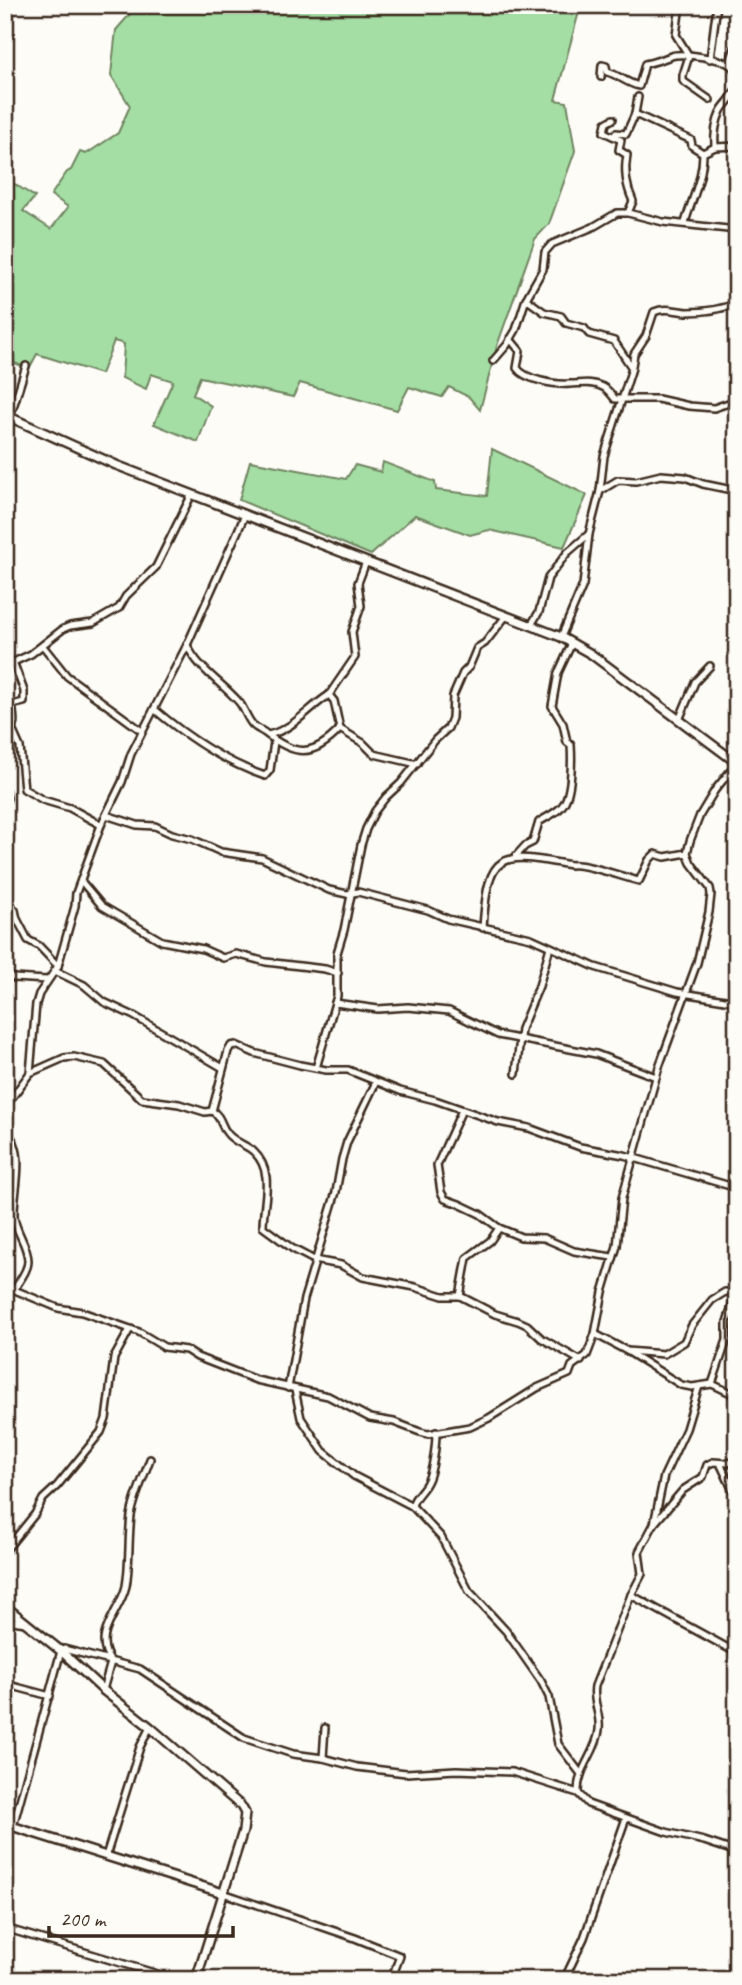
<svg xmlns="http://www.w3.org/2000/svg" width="742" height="1985" font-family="Caveat,sans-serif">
<rect width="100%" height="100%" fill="#fdfcf7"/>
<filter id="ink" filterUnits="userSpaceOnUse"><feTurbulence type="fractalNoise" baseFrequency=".0143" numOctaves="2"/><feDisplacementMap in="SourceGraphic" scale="14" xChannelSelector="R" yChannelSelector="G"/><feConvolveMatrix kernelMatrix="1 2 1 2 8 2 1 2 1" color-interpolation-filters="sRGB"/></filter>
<g filter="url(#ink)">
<!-- green -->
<g fill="#a4dea4" stroke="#708461" stroke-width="2">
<path d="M138,5H569L579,12L555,100L567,102L575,151L549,224L535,239L497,346L480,410L469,397L449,387L442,397L409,387L397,410L300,383L293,397L200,377L193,394L211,406L198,442L154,424L173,381L151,374L146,389L122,378L124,344L114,341L101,374L37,354L29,369L5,359V178L35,197L23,211L51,229L68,207L51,195L67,172L71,170L80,152L86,154L118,133L130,106L111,75L116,30Z"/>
<path d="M492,449L587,495L564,547L489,530L470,535L415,515L371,555L239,500L250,461L346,479L355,465L381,472L383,462L435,482L436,490L487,496Z"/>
</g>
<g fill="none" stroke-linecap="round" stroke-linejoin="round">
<defs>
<g id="street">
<path d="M680,5L676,35L689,56L683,75V81L710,100"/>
<path d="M710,59L717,5"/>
<path d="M729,64L737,42"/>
<path d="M601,77L602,65L606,66L607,72C619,75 626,83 639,86L645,64C654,62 663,59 671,56C682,52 724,59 732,66C734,68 736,73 737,76"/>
<path d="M635,114L638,97"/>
<path d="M613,119L606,123L604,132L621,140L619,150L627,155C624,171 626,186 633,201L628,213"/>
<path d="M614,136L616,133L626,134L635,114L691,140L692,146L703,153"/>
<path d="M715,147C714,136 716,122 721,111C724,105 731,100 734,92L737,93"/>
<path d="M685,223C692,198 703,179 703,153L715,147L737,146"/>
<path d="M526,299L544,312L561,316L566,323L584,328L589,334L614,341L632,368L604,456L600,491"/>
<path d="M510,339L520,351L517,368C525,380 555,385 570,384C581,384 592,381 603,387C607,389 612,395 615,399H658L689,406L714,408L737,400"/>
<path d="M493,361L507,345L516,330L526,299L543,269L545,252L552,244L593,227L617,213H628L663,222L737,230"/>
<path d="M632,366L634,354L646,336L654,312C665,307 675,311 687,312C704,312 721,310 737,303"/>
<path d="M10,417L26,366"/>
<path d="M531,625L539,612L548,578L567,553L589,534"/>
<path d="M561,637L583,585L589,534L600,491L618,480L636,481L661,475L685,477L703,484L737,491"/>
<path d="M187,645C198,669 221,682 238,701C244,707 246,717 252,724C255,728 261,730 265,733C295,756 313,758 340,729L363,743L374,754L417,764"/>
<path d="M43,646L67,676L142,731"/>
<path d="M5,666L31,654L63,629L70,626L93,623L119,608L126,596L156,567L192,494"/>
<path d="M154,709C188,738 224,762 265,776L270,770L274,742"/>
<path d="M679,720L695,682L710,666"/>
<path d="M12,729L20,747L24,789L43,800L70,808L101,825"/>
<path d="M340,729L334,701L329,695L355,657L352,632L361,606L358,583L366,562"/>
<path d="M268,735C294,729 307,709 329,695"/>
<path d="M5,736C17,729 14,717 12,705L24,702V691L14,664"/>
<path d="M5,790L7,798L5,804"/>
<path d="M106,815L137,825L155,826L172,834L192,839L221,852L262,858L329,890L347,894L358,892L428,910L448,919L531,938L595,967L677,992L737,1002"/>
<path d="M515,857L525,846L533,842L539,822C546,817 557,813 562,806C572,795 572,760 571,745L567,742L563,724L552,706L558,673L572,643"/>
<path d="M81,881L102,906L162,941L203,949L223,958L236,954L266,962L325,969L338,973"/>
<path d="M5,900L15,910L17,919L28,940L39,946L58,966"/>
<path d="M483,928C488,850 500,852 571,865C584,863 623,877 639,881L649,860L655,854L665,857L687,853"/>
<path d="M55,971L84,985L104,1002L134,1016L223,1068"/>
<path d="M5,975L14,978L47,980"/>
<path d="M335,1003L378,1009L408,1007L449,1011L498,1035L596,1054L656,1077"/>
<path d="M316,1068L337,996V953L344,930L361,845L366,829L375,811L386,797L401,783L435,740L448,728L452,718L453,696L463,673L469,667L477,648L485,643L506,616"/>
<path d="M30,1073L64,1058L74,1057L104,1064L142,1099L179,1104L205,1112L212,1111C222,1117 220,1125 227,1133C233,1142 247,1145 254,1152C275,1172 263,1201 263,1227L293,1249L314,1260L341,1265L363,1277L415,1287L443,1296H460L495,1314L518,1321L527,1325L541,1338L581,1361"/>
<path d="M516,1074L521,1029L539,986L550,947"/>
<path d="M5,1107L30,1073L36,1004L39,994L58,966L75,906L76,893L101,825L122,782L131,754L187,645L245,515"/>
<path d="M462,1110L437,1165L441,1192L445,1199L459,1204L480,1214L499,1228L521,1237L544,1238L574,1251L612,1257"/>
<path d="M212,1111L228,1051L231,1046L236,1045L254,1053L300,1065L326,1070H348L400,1091L435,1100L498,1122L529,1128L580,1147L624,1155L737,1188"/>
<path d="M5,1132C28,1147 13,1192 14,1215C14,1230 28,1244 28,1261C28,1271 19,1281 14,1290"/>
<path d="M5,1286L58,1308L82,1312L139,1332L164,1347L186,1350L197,1357L256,1380L328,1396L370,1418L394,1422L420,1432L428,1434L470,1427L489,1418L537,1388L569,1374L572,1366L587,1355L595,1334L603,1292L617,1246L622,1198L659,1067L697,963L709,912L711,894L710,888L691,863L687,853L690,841L700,815L715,790L737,763"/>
<path d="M460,1296L467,1258L490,1241L499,1228"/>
<path d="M595,1334L627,1351L664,1354L684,1342L692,1325L712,1300L725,1292L737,1293"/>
<path d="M627,1351L681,1385L692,1387L712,1384L737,1396"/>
<path d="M712,1384L727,1340V1322L737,1290"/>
<path d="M699,1386L686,1429L664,1476L654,1524L639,1552L642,1574L631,1595L595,1686C592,1702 601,1714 599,1730C597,1752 577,1769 578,1793L588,1804L666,1832L704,1841L737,1852"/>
<path d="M288,1388L304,1299L336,1192L342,1159L347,1142L376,1082"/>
<path d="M295,1390L301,1418L323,1451L354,1476L412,1506L441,1537L469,1591L506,1631L541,1681L549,1697L558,1744L581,1774"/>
<path d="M720,1463L737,1499"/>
<path d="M412,1506C414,1496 423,1491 427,1482C433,1471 436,1445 436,1432"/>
<path d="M654,1524L683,1490L703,1477L707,1465L713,1462L728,1463L737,1460"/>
<path d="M5,1551L35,1514L43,1499L57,1486L101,1432L106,1419L114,1358L130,1329"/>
<path d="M631,1595L737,1653"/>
<path d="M5,1620L26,1623"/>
<path d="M5,1684L50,1696"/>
<path d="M103,1690L111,1662C91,1634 120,1613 126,1586C130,1564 128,1539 131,1516C134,1497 144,1477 150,1459"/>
<path d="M323,1758L325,1728"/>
<path d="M13,1826L61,1651L64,1649L140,1669L244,1738L293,1754L323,1758L357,1767L406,1773L456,1770L512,1772L578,1793"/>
<path d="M106,1856L140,1747L150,1727"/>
<path d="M223,1893L355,1938L400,1956L391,1980"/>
<path d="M5,1928L177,1980"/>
<path d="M564,1980L584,1938L626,1818"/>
</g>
<g id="secondary">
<path d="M5,415L116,465L561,637L591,654L737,763"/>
<path d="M5,1606L61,1651L103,1690L150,1727L241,1806L245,1813L243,1831L196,1980"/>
<path d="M5,1824L223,1893"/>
</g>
</defs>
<!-- street casing -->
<use href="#street" stroke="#3b2a1e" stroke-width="10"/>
<!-- secondary casing -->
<use href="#secondary" stroke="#3b2a1e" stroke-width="12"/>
<!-- street -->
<use href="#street" stroke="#fdfcf7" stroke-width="5"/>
<!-- secondary -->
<use href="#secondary" stroke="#fdfcf7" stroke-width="7"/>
</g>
</g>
<!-- margin -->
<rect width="742" height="1985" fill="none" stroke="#fdfcf7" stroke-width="28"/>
<rect x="14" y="14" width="714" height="1957" fill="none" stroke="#3b2a1e" stroke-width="2.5" filter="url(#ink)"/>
<!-- scale -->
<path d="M49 1926v10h184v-10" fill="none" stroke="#3b2a1e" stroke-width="3.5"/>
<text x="60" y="1926" font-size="21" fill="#3b2a1e" stroke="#fdfcf7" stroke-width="5" paint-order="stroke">200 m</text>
</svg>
